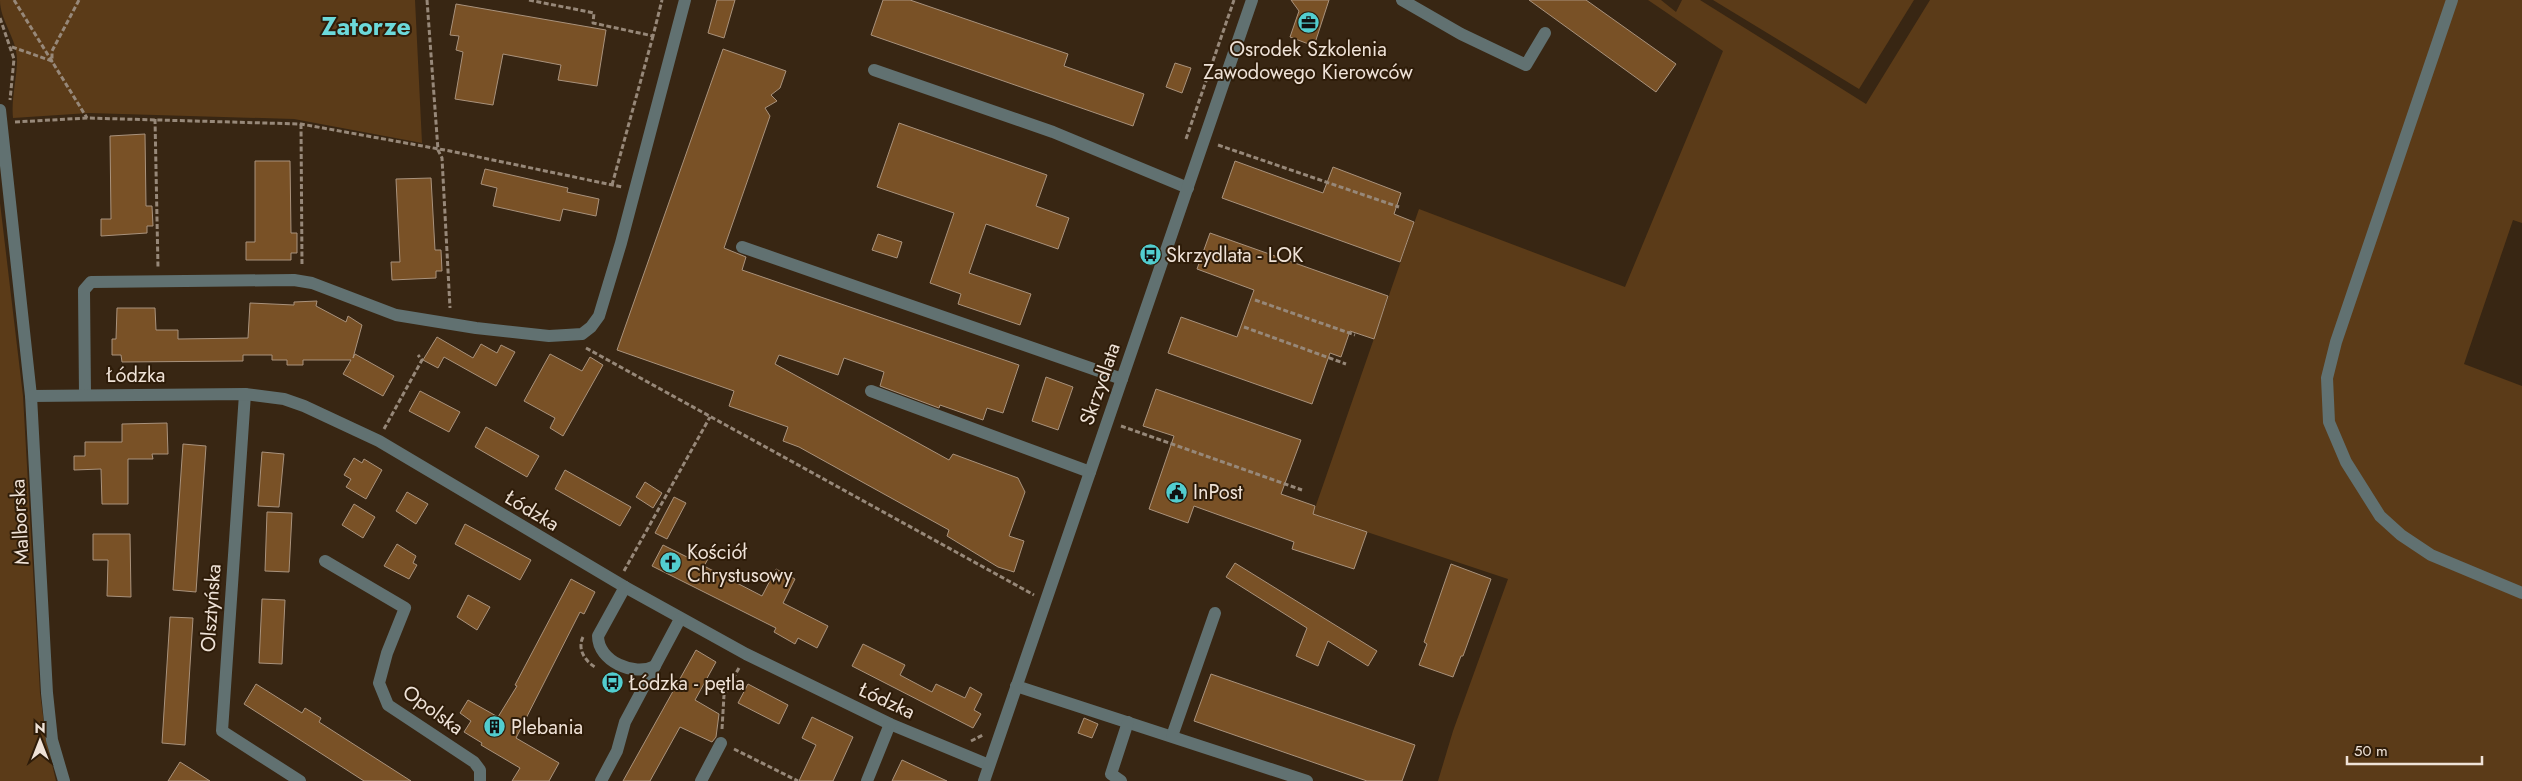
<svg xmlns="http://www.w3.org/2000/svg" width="2522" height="781" font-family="Jost,sans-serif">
<rect width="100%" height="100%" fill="#382613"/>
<!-- green -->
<g fill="#5b3b18">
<path d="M0,0H415L422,143L294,119L89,113L13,118C11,98 17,79 17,60C17,38 0,21 0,0Z"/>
<path d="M1648,0H1661L1676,12L1682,0H1700L1866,104L1930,0H2522V223L2513,220L2464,364L2522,386V781H1438L1453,731L1508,579L1313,514L1419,209L1625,287L1723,51Z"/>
<path d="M1713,0H1914L1859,89Z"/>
<path d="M0,203L23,396L40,693L46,739L56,781H0Z"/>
</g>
<!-- building -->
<g fill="#795126" stroke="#a9927c">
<path d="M717,0H735L724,38L708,33Z"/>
<path d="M883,0H910L1068,54L1064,66L1144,94L1133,126L871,35Z"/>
<path d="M1291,0H1329L1314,46L1290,37L1299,11Z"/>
<path d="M1529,0H1586L1676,64L1656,92Z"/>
<path d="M456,4L606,30L597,86L558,80L561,65L503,54L493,105L455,99L463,52L456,50L459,36L450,35Z"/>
<path d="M723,49L786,71L780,88L771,95L777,101L765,108L770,116L724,248L746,257L742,270L1019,365L1003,413L987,408L983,420L940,405L939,408L880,386L884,372L844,358L838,375L779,355L775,364L949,460L953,454L1018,478L1025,492L1009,536L1024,541L1014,572L998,567L947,536L949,530L799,447L783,441L788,427L729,406L734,391L617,350Z"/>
<path d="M1175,63L1191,68L1182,93L1166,87Z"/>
<path d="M899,123L1047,175L1036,206L1069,218L1058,249L986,224L969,273L1031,294L1020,325L958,304L961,294L930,283L954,213L877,187Z"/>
<path d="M145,134L146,206H152L153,226H147V233L101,236V219H111L110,136Z"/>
<path d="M255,161H290L291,233H297V253H291V260H246V242H255Z"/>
<path d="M1235,161L1323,193L1333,167L1401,193L1394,214L1414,222L1400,262L1222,198Z"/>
<path d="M485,169L568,188L567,192L599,199L596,216L563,209L560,221L493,206L497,188L481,184Z"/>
<path d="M431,178L435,250H441L442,271H436V278L392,280L391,262H400L396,179Z"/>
<path d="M1210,233L1388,296L1374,339L1350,331L1341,357L1330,353L1312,404L1168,353L1181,317L1237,337L1254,290L1197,269Z"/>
<path d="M878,234L902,242L897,258L872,250Z"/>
<path d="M317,301L316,306L346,322L348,316L362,325L353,358L355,354L394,376L383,396L343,374L351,360H303V365H287V360H272V355H243V361L122,362L121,355H112V339H116L117,308H155L156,330H178V339L248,338L250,303L294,305V302Z"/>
<path d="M437,337L473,358L481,344L497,353L501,345L515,352L496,386L444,357L438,368L423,360Z"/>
<path d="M550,354L582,371L590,357L603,365L563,436L550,428L555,418L524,401Z"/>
<path d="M1046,377L1073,387L1058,430L1032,421Z"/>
<path d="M1156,389L1301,440L1281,494L1315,506L1313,514L1367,532L1354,569L1292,549L1294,542L1194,506L1188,523L1149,509L1174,436L1143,426Z"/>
<path d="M420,391L460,412L449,432L409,411Z"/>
<path d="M167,423L168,454H152L153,459H128V504H102L101,469L74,470V456H85V442H122V424Z"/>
<path d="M486,427L539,456L527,477L475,447Z"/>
<path d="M183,444L206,446L196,592L173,590Z"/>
<path d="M262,452L284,454L279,507L258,506Z"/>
<path d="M354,458L362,463L364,459L382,470L366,499L346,487L351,479L344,475Z"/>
<path d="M565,470L631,507L620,526L555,489Z"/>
<path d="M645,482L662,493L653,508L636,497Z"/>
<path d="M407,492L428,504L416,524L396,511Z"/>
<path d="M674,497L686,503L667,539L655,533Z"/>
<path d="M354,504L375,517L363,538L342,525Z"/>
<path d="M267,512L292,513L289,572L265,571Z"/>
<path d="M465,524L531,560L520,580L455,544Z"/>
<path d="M93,534H130L131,597L107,596L108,560H93Z"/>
<path d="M397,544L416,556L413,563L417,565L409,579L384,566Z"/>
<path d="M663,545L691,559L695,552L708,559L704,566L762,596L776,569L795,579L783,603L828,626L817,648L798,638L795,644L774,632L776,628L652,566Z"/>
<path d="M1235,563L1377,651L1368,666L1328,641L1318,666L1296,656L1307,628L1226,577Z"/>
<path d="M1451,564L1491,579L1463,656H1461L1453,677L1419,665L1427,644L1424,642Z"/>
<path d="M571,579L595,592L584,614L580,612L516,738L559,763L549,781H512L520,768L481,745L482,743L464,732L471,721L460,713L468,700L498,717L517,686L515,685Z"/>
<path d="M468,595L490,607L477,630L457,617Z"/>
<path d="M262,599L285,600L282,664L259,663Z"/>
<path d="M170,617L193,618L185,745L162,743Z"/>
<path d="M863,644L905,665L900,675L932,692L936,684L965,698L970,687L982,694L974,710L981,714L973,728L852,666Z"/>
<path d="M696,650L716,662L695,700L719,714L716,737L712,742L680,727L650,781H623Z"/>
<path d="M1211,674L1415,745L1402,781H1367L1194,721Z"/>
<path d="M256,684L302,713L305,708L321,718L319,722L411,781H364L244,704Z"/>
<path d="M748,684L788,705L779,724L738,703Z"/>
<path d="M812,717L853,737L833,781H799L816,745L802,738Z"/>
<path d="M1084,718L1098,724L1092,738L1078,733Z"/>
<path d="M902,760L947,781H892Z"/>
<path d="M180,762L210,781H168Z"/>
</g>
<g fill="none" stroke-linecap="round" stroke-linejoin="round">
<!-- path -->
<g stroke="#978879" stroke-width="3" stroke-dasharray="5 2.5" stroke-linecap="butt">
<path d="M14,0L87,118"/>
<path d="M427,0L438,150L442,158L450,308"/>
<path d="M529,0L594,13L593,23L653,36L662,0"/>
<path d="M0,18L14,59L10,100"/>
<path d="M12,47L52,61V51L79,0"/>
<path d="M155,119L158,268"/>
<path d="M15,122L87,118L301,124L450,151L622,187"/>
<path d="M301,124L302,266"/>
<path d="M1186,139L1234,0"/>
<path d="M1218,145L1399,207"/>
<path d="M612,185L653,36"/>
<path d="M1255,300L1355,335"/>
<path d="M1244,327L1346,364"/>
<path d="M586,348L1034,595"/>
<path d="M1121,426L1302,490"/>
<path d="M384,429L422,360L418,355"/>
<path d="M624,571L710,417"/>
<path d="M583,637C577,649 585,661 595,667"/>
<path d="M722,729L724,695L740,666"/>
<path d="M971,741L983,735"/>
<path d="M734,749L798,781"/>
</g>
<!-- minor -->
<g stroke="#617171" stroke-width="12">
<path d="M1402,0L1461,34L1526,65L1545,33"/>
<path d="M2452,0L2336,342L2327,378L2329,422L2346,462L2380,516L2401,535L2431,555L2522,593"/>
<path d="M874,70L1053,132L1188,188"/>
<path d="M0,110L31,396L47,693L52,740L64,781"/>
<path d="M742,247L1122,379"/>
<path d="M871,391L1090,472"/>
<path d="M85,394L84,290L91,282L294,280L312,283L396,315L476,328L549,336L566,335L582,334L591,327L599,316L621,243L685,0"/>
<path d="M245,394L222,731L300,781"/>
<path d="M31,396L245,394L284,399L304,406L379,441L625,587L746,654L890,724L989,765"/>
<path d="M325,561L405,608L387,653L379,683L388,705L474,762L480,770V781"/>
<path d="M625,587L598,636C598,661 634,677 655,666"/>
<path d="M1016,686L1307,781"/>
<path d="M1172,736L1215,613"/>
<path d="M601,781L617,751L625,722L680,619"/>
<path d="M701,781L721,743"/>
<path d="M867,781L890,724"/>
<path d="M984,781L1252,0"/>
<path d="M1121,781L1111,774L1128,722"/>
</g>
</g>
<!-- icons -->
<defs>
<symbol id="office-disc" viewBox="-11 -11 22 22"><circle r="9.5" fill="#52cdcf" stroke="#2e1c09"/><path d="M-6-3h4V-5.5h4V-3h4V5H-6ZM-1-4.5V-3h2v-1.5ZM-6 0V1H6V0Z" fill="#111"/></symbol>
<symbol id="bus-disc" viewBox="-11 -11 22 22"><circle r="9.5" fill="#52cdcf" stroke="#2e1c09"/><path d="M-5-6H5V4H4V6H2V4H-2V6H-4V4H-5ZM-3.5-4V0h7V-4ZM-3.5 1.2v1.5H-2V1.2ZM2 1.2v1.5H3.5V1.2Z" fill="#111"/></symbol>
<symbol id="civic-disc" viewBox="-11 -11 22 22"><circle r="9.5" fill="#52cdcf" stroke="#2e1c09"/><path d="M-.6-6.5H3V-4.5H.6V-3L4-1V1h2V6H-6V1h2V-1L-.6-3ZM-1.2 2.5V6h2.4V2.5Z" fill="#111"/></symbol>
<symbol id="church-disc" viewBox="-11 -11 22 22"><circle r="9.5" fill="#52cdcf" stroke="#2e1c09"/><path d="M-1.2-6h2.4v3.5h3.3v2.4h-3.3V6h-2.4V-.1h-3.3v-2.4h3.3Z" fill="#111"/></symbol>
<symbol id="building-disc" viewBox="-11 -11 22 22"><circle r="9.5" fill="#52cdcf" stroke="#2e1c09"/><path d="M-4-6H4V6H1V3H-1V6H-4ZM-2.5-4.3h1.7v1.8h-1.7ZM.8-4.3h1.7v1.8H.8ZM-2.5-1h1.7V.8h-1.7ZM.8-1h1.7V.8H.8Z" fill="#111"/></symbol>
</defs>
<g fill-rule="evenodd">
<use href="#office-disc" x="1296" y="10" width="25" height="25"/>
<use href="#bus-disc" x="1138" y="242" width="25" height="25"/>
<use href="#civic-disc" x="1164" y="480" width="25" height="25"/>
<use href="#church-disc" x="658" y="550" width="25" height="25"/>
<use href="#bus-disc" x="600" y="670" width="25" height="25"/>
<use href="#building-disc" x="482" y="714" width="25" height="25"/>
</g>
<g text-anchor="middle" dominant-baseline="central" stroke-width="4" stroke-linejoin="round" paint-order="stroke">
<!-- poi labels -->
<g font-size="20" fill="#efe2d7" stroke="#2e1c09" text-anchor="start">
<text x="1308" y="49" text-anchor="middle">Osrodek Szkolenia<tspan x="1308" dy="23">Zawodowego Kierowców</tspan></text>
<text x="1166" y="255">Skrzydlata - LOK</text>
<text x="1193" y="492">InPost</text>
<text x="687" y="552">Kościół<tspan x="687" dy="23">Chrystusowy</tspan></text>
<text x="629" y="683">Łódzka - pętla</text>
<text x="511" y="727">Plebania</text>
</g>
<!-- street labels -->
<g font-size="20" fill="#efe2d7" stroke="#2e1c09">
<text x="136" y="375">Łódzka</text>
<text transform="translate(1100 384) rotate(-71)">Skrzydlata</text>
<text transform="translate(532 511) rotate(31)">Łódzka</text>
<text transform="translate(20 522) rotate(-93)">Malborska</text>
<text transform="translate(211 608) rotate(-86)">Olsztyńska</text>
<text transform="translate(887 701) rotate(25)">Łódzka</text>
<text transform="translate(433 710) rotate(36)">Opolska</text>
</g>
<!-- district labels -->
<g font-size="25" font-weight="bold" fill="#6cd9da" stroke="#2e1c09">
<text x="366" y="26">Zatorze</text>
</g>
</g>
<!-- north arrow -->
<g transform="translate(40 741)" stroke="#2e1c09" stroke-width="4" paint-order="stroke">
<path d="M0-4L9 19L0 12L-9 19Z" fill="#efe2d7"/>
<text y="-8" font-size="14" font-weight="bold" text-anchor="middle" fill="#efe2d7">N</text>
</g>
<!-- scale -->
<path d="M2347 756v8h135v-8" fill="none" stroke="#efe2d7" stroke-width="2.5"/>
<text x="2354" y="756" font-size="15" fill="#efe2d7" stroke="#2e1c09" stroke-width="4" paint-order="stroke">50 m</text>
</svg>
